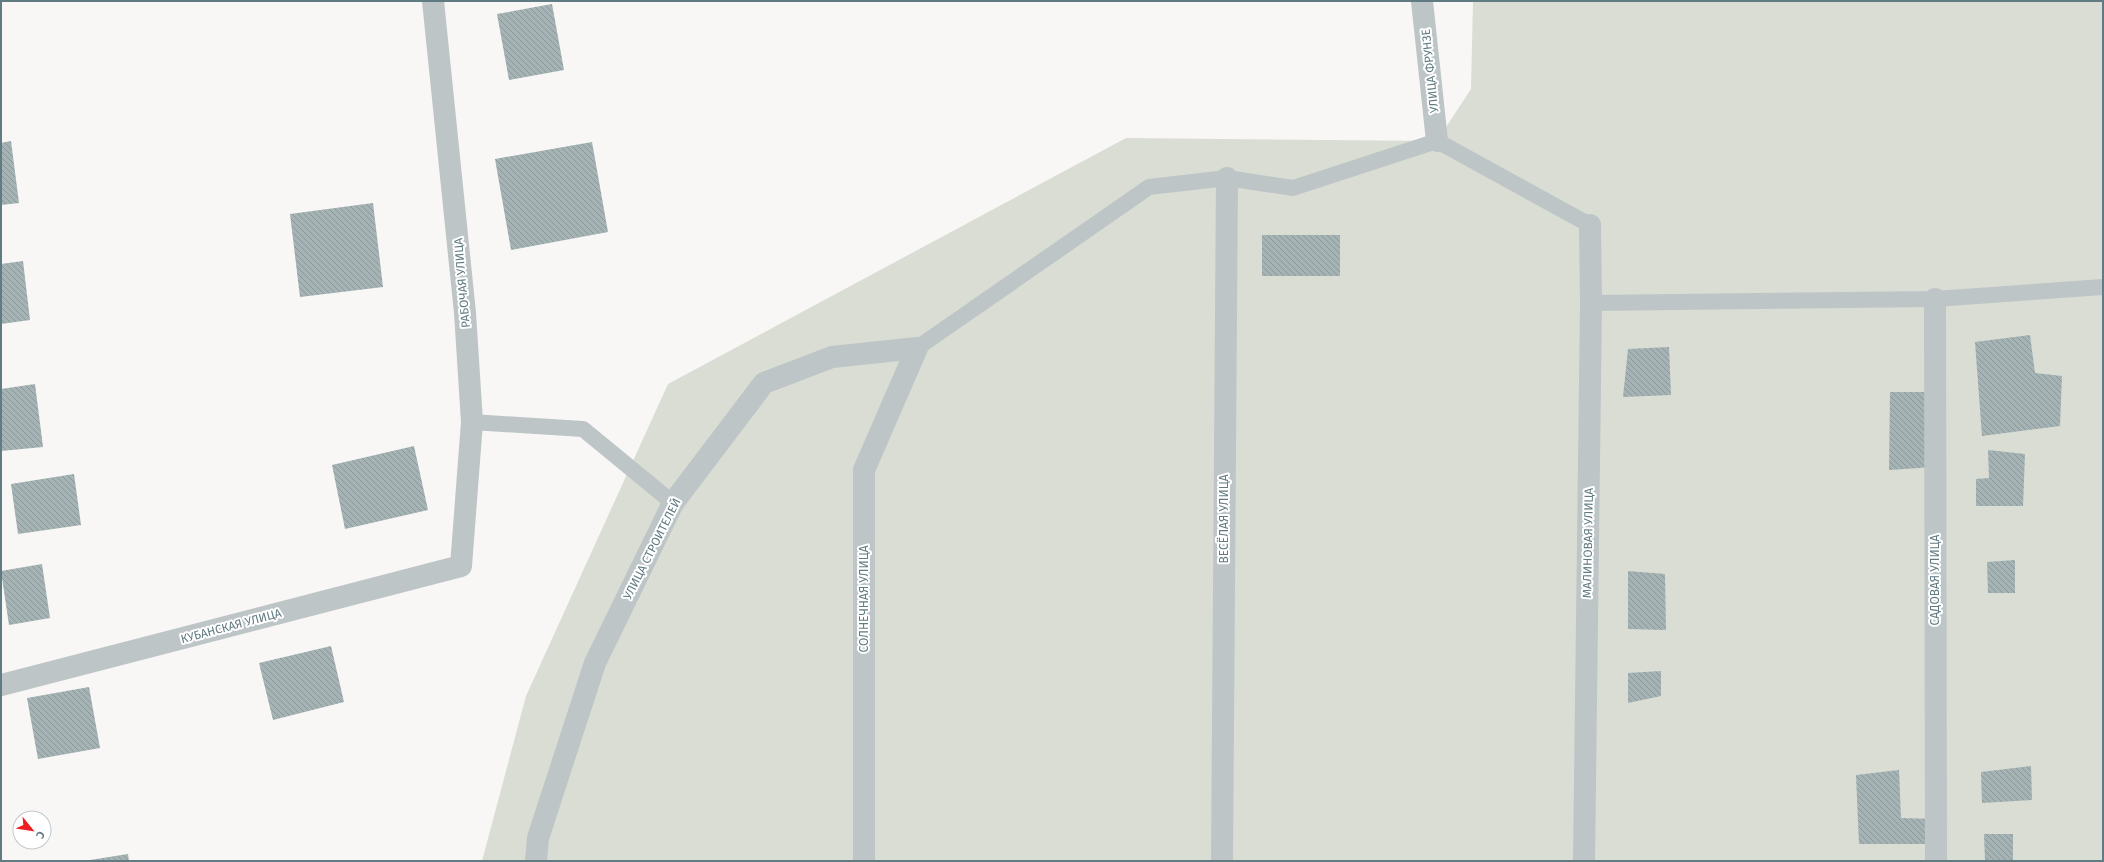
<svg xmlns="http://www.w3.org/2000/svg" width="2104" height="862" font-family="'Fira Sans',sans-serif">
	<defs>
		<pattern id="building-back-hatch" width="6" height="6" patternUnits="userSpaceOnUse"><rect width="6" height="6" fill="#a5b3b5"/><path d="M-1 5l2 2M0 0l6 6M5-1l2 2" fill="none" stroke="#8a9799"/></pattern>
	</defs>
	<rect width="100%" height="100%" fill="#f8f7f5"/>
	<path fill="#d9ddd4" d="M1473 1H2103V861H482L526 696 668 384 1126 138 1437 141 1471 89Z"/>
	<path fill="url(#building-back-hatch)" d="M552 4 564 70 509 80 497 14Z
		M11 141 19 203 1 205V143Z
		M592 142 608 232 511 250 495 159Z
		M373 203 383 287 300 297 290 214Z
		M1262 235H1340V276H1262Z
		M23 261 30 320 1 324V264Z
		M2030 335 2035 373 2062 376 2060 426 1982 436 1975 342Z
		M1669 347 1671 395 1623 397 1628 349Z
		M35 384 43 447 1 451V389Z
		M1890 392H1935V467L1889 470Z
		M414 446 428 510 345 529 332 465Z
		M1988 450 2025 454 2023 506H1976V479L1989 478Z
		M74 474 81 525 18 534 11 484Z
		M2015 560V593H1988L1987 562Z
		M42 564 50 618 9 625 1 571Z
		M1628 571 1665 574 1666 630 1628 629Z
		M331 646 344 702 273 720 259 663Z
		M1661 671V696L1628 703V673Z
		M89 687 100 748 38 759 27 698Z
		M2031 766 2032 800 1982 803 1981 772Z
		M1899 770 1901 818 1935 819 1936 844H1859L1856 775Z
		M1984 834H2013V861H1985Z
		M128 854 129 861H90V860Z"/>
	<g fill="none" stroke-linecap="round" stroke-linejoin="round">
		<path stroke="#bec5c7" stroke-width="16" d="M1591 303 1935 299 2103 287
			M917 348 1149 187 1227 178 1293 188 1437 141 1590 225
			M472 422 583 429 673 503"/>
		<path stroke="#bec5c7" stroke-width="22" d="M1422 1 1437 141
			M1935 299 1936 861
			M1 685 461 566 472 422 465 313 433 1
			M536 861 538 838 595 663 673 503 764 383 832 357 917 348 864 470V861
			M1222 861 1227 178
			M1584 861 1591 303 1590 225"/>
	</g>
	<g text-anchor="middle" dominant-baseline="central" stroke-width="4" stroke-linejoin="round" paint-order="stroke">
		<g font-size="12" fill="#617b82" stroke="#fff">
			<text transform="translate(1430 71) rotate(-96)">УЛИЦА ФРУНЗЕ</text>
			<text transform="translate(462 283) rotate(-95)">РАБОЧАЯ УЛИЦА</text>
			<text transform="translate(1224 519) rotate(-90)">ВЕСЁЛАЯ УЛИЦА</text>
			<text transform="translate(1588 543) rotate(-89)">МАЛИНОВАЯ УЛИЦА</text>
			<text transform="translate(652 549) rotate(-63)">УЛИЦА СТРОИТЕЛЕЙ</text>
			<text transform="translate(1935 580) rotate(-90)">САДОВАЯ УЛИЦА</text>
			<text transform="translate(864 599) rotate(-90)">СОЛНЕЧНАЯ УЛИЦА</text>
			<text transform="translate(231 626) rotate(-15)">КУБАНСКАЯ УЛИЦА</text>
		</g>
	</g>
	<rect width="2104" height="862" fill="none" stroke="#617b82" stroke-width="4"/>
	<g transform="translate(32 830) rotate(120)"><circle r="19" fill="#ffffff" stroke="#c0cacd"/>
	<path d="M0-3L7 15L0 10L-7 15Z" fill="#ed1f20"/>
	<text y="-6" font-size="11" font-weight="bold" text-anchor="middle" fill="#617b82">С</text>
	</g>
</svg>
